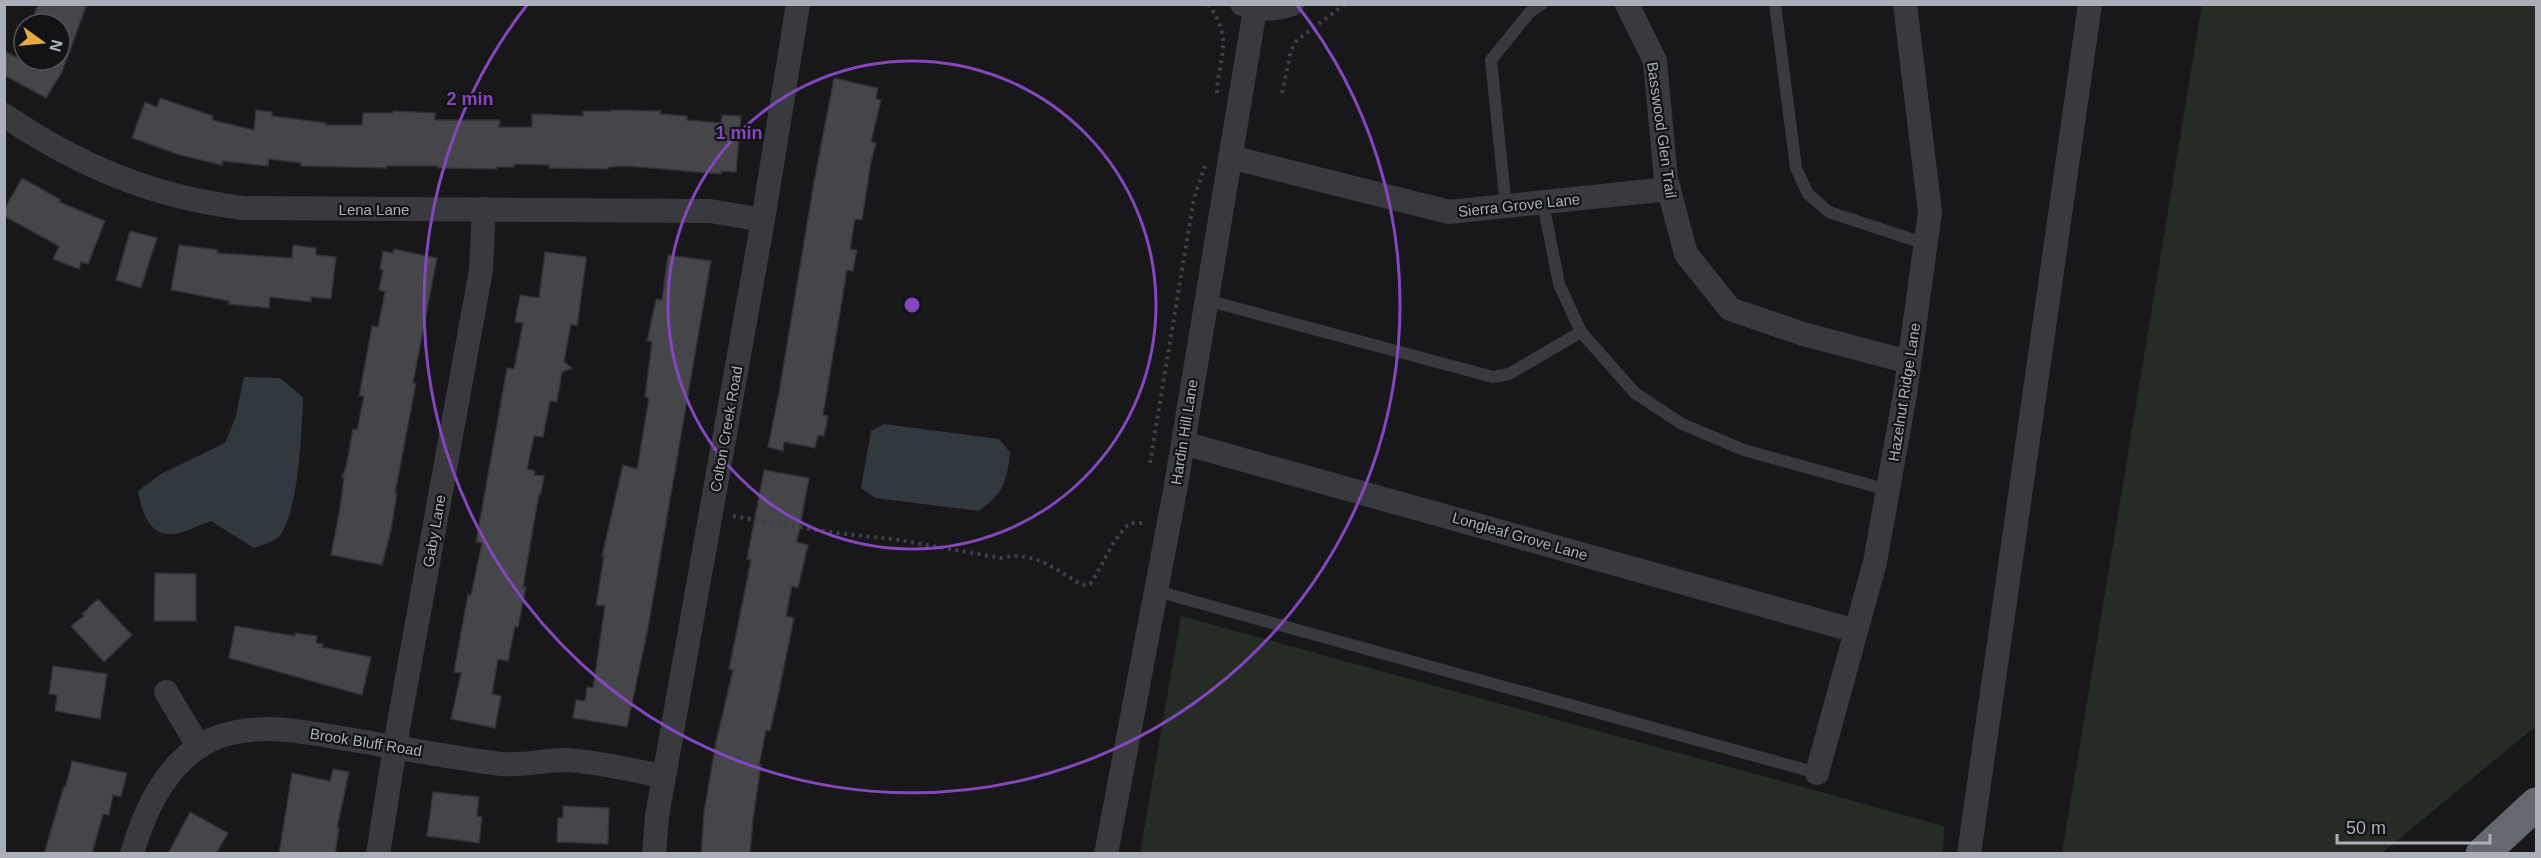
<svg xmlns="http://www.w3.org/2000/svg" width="2541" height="858" font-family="Helvetica,sans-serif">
	<rect width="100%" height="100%" fill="#18181a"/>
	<path fill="#242c25" d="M2202 5H2536V726L2382 853H2062Z
		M1181 616 1944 826 1943 853H1140Z"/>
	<path fill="#31393f" d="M244 377 280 378 303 397C302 426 299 522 276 539 270 543 261 545 254 548L211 521C201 524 184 533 174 534 148 537 142 510 138 491L161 474 225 443 235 419Z
		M884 424 999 439 1010 452C1007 482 1004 492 979 511L875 498 861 488 871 431Z"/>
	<path fill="#45464a" stroke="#323236" stroke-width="1.5" d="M38 4H87L62 72 46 98 4 75V51L22 60H60V24H31Z
		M834 78 878 88 876 99 881 100 871 142 876 143 871 162 862 220 855 219 850 249 857 250 853 271 847 270 823 415 828 416 824 436 818 435 815 448 784 442 783 451 768 447 779 393 814 182Z
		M160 98 213 116 212 120 254 130 256 110 272 112V116L326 123V125H362L363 113H392L394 111 435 113V120H500L499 127H532V114L583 116V111H611V110L661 111 660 114 687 116V120L721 123 722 115 741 116 736 172 721 171V174L627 166 608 167V169L549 168V165L514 164V167H497L496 169 438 168V166H387V168L301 166V163L269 159 268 166 223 161 222 165 180 155 132 138 145 102 157 107Z
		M22 178 61 200 59 202 105 221 88 264 81 262 79 269 53 259 59 246 4 216V210Z
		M130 231 157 238 141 288 116 280Z
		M179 245 218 250 217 253 292 258 293 245 316 248V255L336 257 331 299 311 297V302L270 297 269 308 228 304 229 301 171 290Z
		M394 249 437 258 413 383H416L395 493H397L391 530 382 565 331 555 340 508 344 478 342 477 346 467 353 429 357 430 364 396H359L372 326 378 327 385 292 379 290 383 270 380 269 383 251 393 253Z
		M545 252 586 257V262L577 326 571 324 564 362 572 368 562 372 557 402 550 401 543 437 534 436 527 469 535 471 534 475 544 476 541 494H539L523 587H526L518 627 515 626 508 661 498 659 492 694 501 696 495 728 451 719 461 673 454 672 468 594 471 595 482 543 476 542 507 368 514 369 523 323 515 322 520 295 539 298Z
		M668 255 711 261 648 628 627 727 573 718 576 700 585 701 587 687 593 688 605 606 596 605 604 556H602L623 465 637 469 649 398 645 397 652 342 647 341 656 299 662 300Z
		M764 470 809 478 797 542 808 545 798 588 792 586 786 616 794 618 778 696 770 731 766 730 759 765H761L753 819 750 854H701L704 812 716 742 733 670 729 669 751 560 747 559Z
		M155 573 196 574V621H154Z
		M98 599 132 635 104 662 71 626 84 616 82 614Z
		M235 626 295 636V633L317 636 316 643 323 644 322 647 371 657 362 695 229 658Z
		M53 666 107 674 100 719 55 711 57 695 49 694Z
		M72 761 127 773 121 797 113 795 109 815 103 814 92 854H44L64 786H66Z
		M333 769 349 772 337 828H339L335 854H279L292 773 330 781Z
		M433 792 479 797 477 816 482 817 479 843 427 836Z
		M563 806 609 808 608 844 557 842 558 818H563Z
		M190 812 228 833 216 854H168Z"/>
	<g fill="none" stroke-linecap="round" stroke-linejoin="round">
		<path stroke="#3f4145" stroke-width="4" stroke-dasharray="3 4.5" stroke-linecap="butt" d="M1208 4C1235 41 1218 56 1217 94
			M1282 93 1291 51 1297 40 1345 4
			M1150 463 1194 198 1205 166
			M733 516 836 533 893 539 1001 558C1033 550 1055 569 1082 585L1090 584C1104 564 1112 539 1130 523H1142"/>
		<path stroke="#393a3e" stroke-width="12" d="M1775 4 1796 168 1808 194 1829 212 1926 244
			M1543 203 1559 284 1581 332 1635 393 1682 424 1744 450 1888 490
			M1506 207 1491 60 1529 13 1542 4
			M1206 300 1493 377 1509 374 1581 332
			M1156 591 1817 773"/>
		<path stroke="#393a3e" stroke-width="24" d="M1242 4C1260 10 1274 10 1292 4
			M1627 4 1655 61 1666 179 1686 254 1730 309 1803 334 1909 362
			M4 115C78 166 154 197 243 208L710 211 763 220
			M1230 157 1449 212 1669 189
			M1183 443 1856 631
			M166 692 199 747
			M1817 773 1875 562 1905 394 1930 212 1905 4
			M132 854C145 808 170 755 218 737 262 721 309 733 353 740 402 748 452 758 501 764 522 766 544 760 565 760 596 761 633 771 664 776
			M378 854 398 728 481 270 484 209
			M654 854 657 816 763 220 798 4
			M1106 854 1175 491 1255 9
			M1969 854 2090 4"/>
		<path stroke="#66686f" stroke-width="33" d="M2482 854 2536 804"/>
	</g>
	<g fill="none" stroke="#8546be" stroke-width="3">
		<circle cx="912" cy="305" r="244"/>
		<path d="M1297 5A488 488 0 1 1 527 5"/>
	</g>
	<g text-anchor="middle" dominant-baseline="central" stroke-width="4.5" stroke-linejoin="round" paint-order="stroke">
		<g font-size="15" fill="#abb0b8" stroke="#131315">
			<text transform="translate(1662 130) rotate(82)">Basswood Glen Trail</text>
			<text transform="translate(1519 205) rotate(-6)">Sierra Grove Lane</text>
			<text x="374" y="209">Lena Lane</text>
			<text transform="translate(1904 392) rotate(-81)">Hazelnut Ridge Lane</text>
			<text transform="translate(726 429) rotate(-80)">Colton Creek Road</text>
			<text transform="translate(1184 432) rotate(-81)">Hardin Hill Lane</text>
			<text transform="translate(434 531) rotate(-80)">Gaby Lane</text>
			<text transform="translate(1520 536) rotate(16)">Longleaf Grove Lane</text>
			<text transform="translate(366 742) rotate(9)">Brook Bluff Road</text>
		</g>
	</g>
	<circle cx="912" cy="305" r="9" fill="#8546be" stroke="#131315" stroke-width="3"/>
	<g font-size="18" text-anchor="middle" font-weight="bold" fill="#8546be" stroke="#131315" stroke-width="4.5" stroke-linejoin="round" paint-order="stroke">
		<text x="470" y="105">2 min</text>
		<text x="739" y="139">1 min</text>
	</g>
	<rect width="2541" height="858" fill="none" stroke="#abb0b8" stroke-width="12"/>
	<g transform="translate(42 42) rotate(105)"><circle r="28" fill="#131315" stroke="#505256" stroke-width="1.5"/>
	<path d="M0-4.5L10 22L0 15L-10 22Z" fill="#e4aa46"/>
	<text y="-9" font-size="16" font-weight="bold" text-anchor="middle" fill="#abb0b8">N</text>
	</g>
	<path d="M2337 834v9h153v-9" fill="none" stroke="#abb0b8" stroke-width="3"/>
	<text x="2346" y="834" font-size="18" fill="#abb0b8" stroke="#131315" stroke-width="4.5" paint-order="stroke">50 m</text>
</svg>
